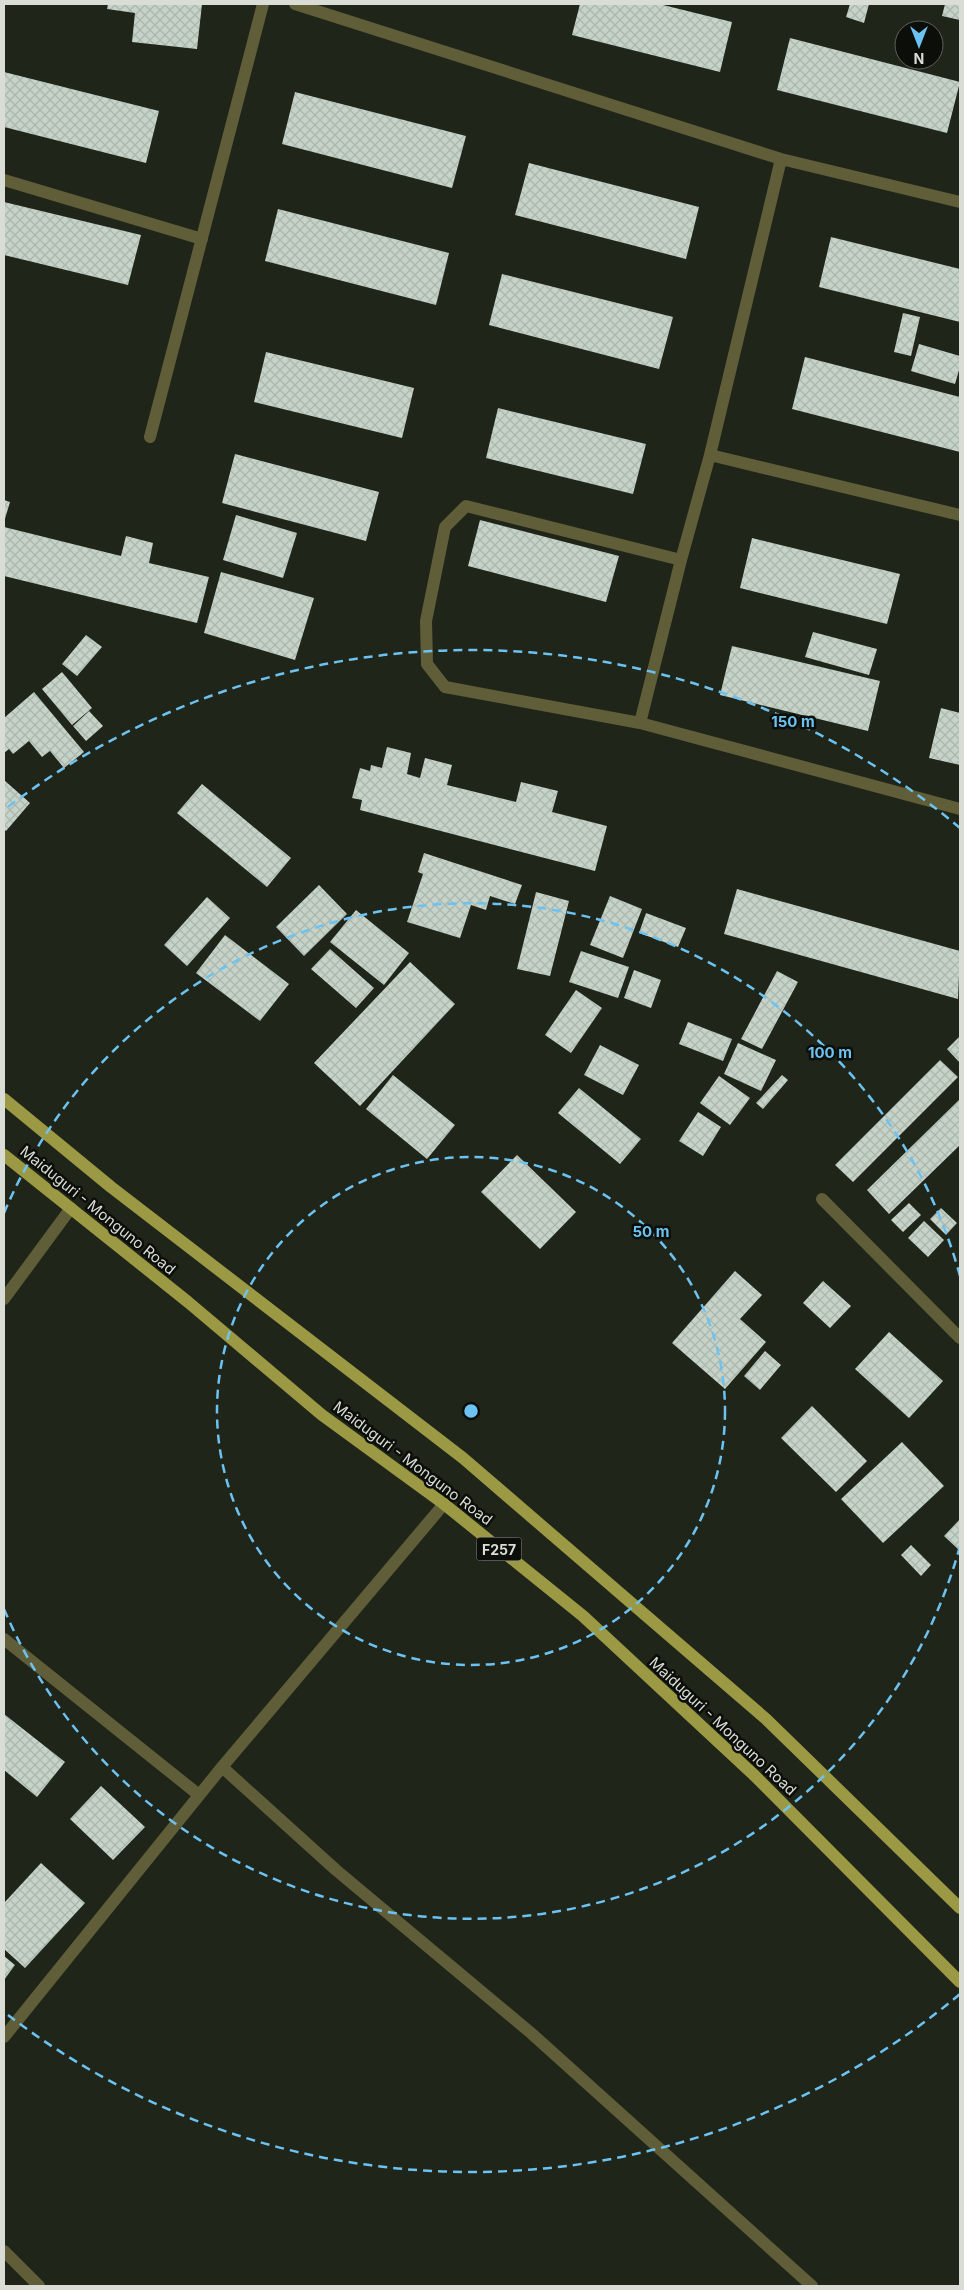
<svg xmlns="http://www.w3.org/2000/svg" width="964" height="2290" font-family="Inter,sans-serif">
	<defs>
		<pattern id="building-cross-hatch" width="8" height="8" patternUnits="userSpaceOnUse" patternTransform="scale(1.25)"><rect width="8" height="8" fill="#c6d3c8"/><path d="M0 0l8 8M0 8l8-8" fill="none" stroke="#abb6ad"/></pattern>
	</defs>
	<rect width="100%" height="100%" fill="#20251a"/>
	<path fill="url(#building-cross-hatch)" d="M108 4H202L197 49 132 42 135 13 107 9Z
		M580 4H659L732 22 720 72 572 35Z
		M850 4H869L864 23 846 17Z
		M945 4H960V20L942 16Z
		M790 38 960 82 947 133 777 90Z
		M4 72 159 111 146 163 4 127Z
		M295 92 466 136 452 188 282 144Z
		M529 163 699 207 686 259 515 215Z
		M4 202 141 235 128 285 4 255Z
		M278 209 449 253 436 305 265 261Z
		M831 237 960 269V322L819 287Z
		M502 274 673 317 659 369 489 325Z
		M903 313 920 317 911 356 894 352Z
		M919 344 960 356V367L955 384 911 371Z
		M266 352 414 388 402 438 254 402Z
		M805 357 960 397V452L792 409Z
		M498 408 646 444 633 494 486 458Z
		M235 454 379 492 366 541 222 503Z
		M4 500 10 502 4 522Z
		M236 515 297 533 283 578 223 560Z
		M480 520 619 556 606 602 468 566Z
		M4 527 121 556 126 536 153 543 149 563 209 577 197 623 4 576Z
		M752 538 900 574 887 624 740 588Z
		M221 572 314 598 295 660 204 633Z
		M813 632 877 649 869 675 805 657Z
		M86 635 102 647 77 676 62 664Z
		M732 646 880 681 868 731 720 695Z
		M62 672 92 708 72 725 42 689Z
		M34 692 84 752 64 768 50 751 42 757 29 741 13 754 9 749 4 753V718Z
		M941 708 960 713V765L929 758Z
		M89 711 103 726 86 741 73 726Z
		M387 747 411 753 407 774 420 778 425 758 452 765 447 785 516 802 521 782 558 791 552 812 607 826 595 871 360 810 362 800 352 798 360 768 370 771 371 765 382 768Z
		M4 780 30 803 6 831 4 829Z
		M202 784 291 858 267 887 177 813Z
		M424 853 522 885 515 904 490 896 486 910 471 905 460 938 407 922 423 874 418 872Z
		M319 885 347 914 304 956 276 927Z
		M737 889 960 951 958 999 724 934Z
		M536 892 569 901 550 976 517 969Z
		M610 896 642 909 623 958 590 945Z
		M207 897 230 918 187 966 164 945Z
		M356 910 409 953 384 985 330 942Z
		M646 913 686 928 678 947 639 933Z
		M225 935 289 984 260 1021 196 973Z
		M330 949 374 988 356 1008 311 969Z
		M581 951 629 967 618 998 569 982Z
		M410 962 455 1004 360 1106 314 1063Z
		M634 970 661 980 651 1008 624 998Z
		M777 971 798 982 762 1049 741 1039Z
		M576 990 602 1008 571 1053 545 1035Z
		M688 1022 732 1039 723 1061 679 1044Z
		M960 1036V1063L947 1049Z
		M738 1043 776 1060 761 1091 724 1074Z
		M600 1045 639 1065 623 1095 584 1075Z
		M940 1060 958 1077 853 1182 835 1165Z
		M393 1075 455 1125 427 1159 366 1109Z
		M782 1075 788 1080 763 1109 756 1103Z
		M719 1076 750 1098 730 1125 700 1103Z
		M579 1088 641 1139 620 1164 558 1113Z
		M960 1099V1145L889 1214 867 1190Z
		M698 1112 721 1127 703 1156 679 1141Z
		M517 1155 576 1212 540 1249 481 1192Z
		M909 1203 921 1215 903 1232 891 1220Z
		M941 1208 957 1223 946 1235 930 1219Z
		M924 1221 944 1240 928 1257 908 1238Z
		M735 1271 762 1295 740 1319 766 1342 725 1389 672 1343Z
		M823 1281 851 1306 830 1328 803 1303Z
		M889 1332 943 1381 909 1418 855 1369Z
		M765 1351 781 1365 760 1390 744 1376Z
		M812 1406 867 1461 836 1492 781 1438Z
		M902 1442 944 1486 883 1543 841 1499Z
		M960 1519V1551L944 1536Z
		M911 1545 931 1565 921 1576 901 1555Z
		M4 1714 65 1762 37 1797 4 1770Z
		M101 1786 145 1827 113 1860 70 1819Z
		M41 1863 85 1903 25 1968 4 1949V1903Z
		M4 1956 15 1965 4 1980Z"/>
	<g fill="none" stroke-linecap="round" stroke-linejoin="round">
		<path stroke="#605e38" stroke-width="12" d="M295 4 781 159 960 202
			M4 180 202 239
			M150 437 263 4
			M710 455 960 515
			M681 560 466 506 445 527 426 621 427 664 445 687 640 723 960 809
			M640 723 681 560 710 455 781 159
			M822 1199 960 1338
			M4 1299 71 1208
			M4 1639 199 1795
			M222 1767 336 1870 531 2033 812 2286
			M4 2037 222 1767 444 1504
			M4 2251 39 2286"/>
		<path stroke="#9c9944" stroke-width="12" d="M4 1099 111 1187 463 1458 766 1719 960 1908
			M4 1155 188 1302 322 1415 444 1504 583 1616 755 1776 960 1982"/>
	</g>
	<g fill="none" stroke="#6cc3f2" stroke-width="2.5" stroke-dasharray="9 6">
		<circle cx="471" cy="1411" r="254"/>
		<path d="M960 1546A507 507 0 0 1 4 1609M4 1213A507 507 0 0 1 960 1276"/>
		<path d="M960 1994A761 761 0 0 1 8 2015M8 807A761 761 0 0 1 960 828"/>
	</g>
	<g text-anchor="middle" dominant-baseline="central" stroke-width="5" stroke-linejoin="round" paint-order="stroke">
		<rect fill="#0b0e09" stroke="#9c9f98" stroke-width="1" x="476.5" y="1537.5" width="45" height="23" rx="4"/>
		<g font-size="14" font-weight="bold" fill="#daddd6">
			<text x="499" y="1549">F257</text>
		</g>
		<g font-size="15" fill="#daddd6" stroke="#0b0e09">
			<text transform="translate(98 1210) rotate(39)">Maiduguri - Monguno Road</text>
			<text transform="translate(413 1463) rotate(37)">Maiduguri - Monguno Road</text>
			<text transform="translate(723 1726) rotate(43)">Maiduguri - Monguno Road</text>
		</g>
	</g>
	<circle cx="471" cy="1411" r="8" fill="#6cc3f2" stroke="#0b0e09" stroke-width="2.5"/>
	<g font-size="15" text-anchor="middle" font-weight="bold" fill="#6cc3f2" stroke="#0b0e09" stroke-width="5" stroke-linejoin="round" paint-order="stroke">
		<text x="793" y="727">150 m</text>
		<text x="830" y="1058">100 m</text>
		<text x="651" y="1237">50 m</text>
	</g>
	<rect width="964" height="2290" fill="none" stroke="#daddd6" stroke-width="10"/>
	<g transform="translate(919 45) rotate(180)"><circle r="24" fill="#0b0e09" stroke="#5e615b"/>
	<path d="M0-4L9 19L0 12L-9 19Z" fill="#6cc3f2"/>
	<text y="-8" font-size="14" font-weight="bold" text-anchor="middle" fill="#daddd6">N</text>
	</g>
</svg>
